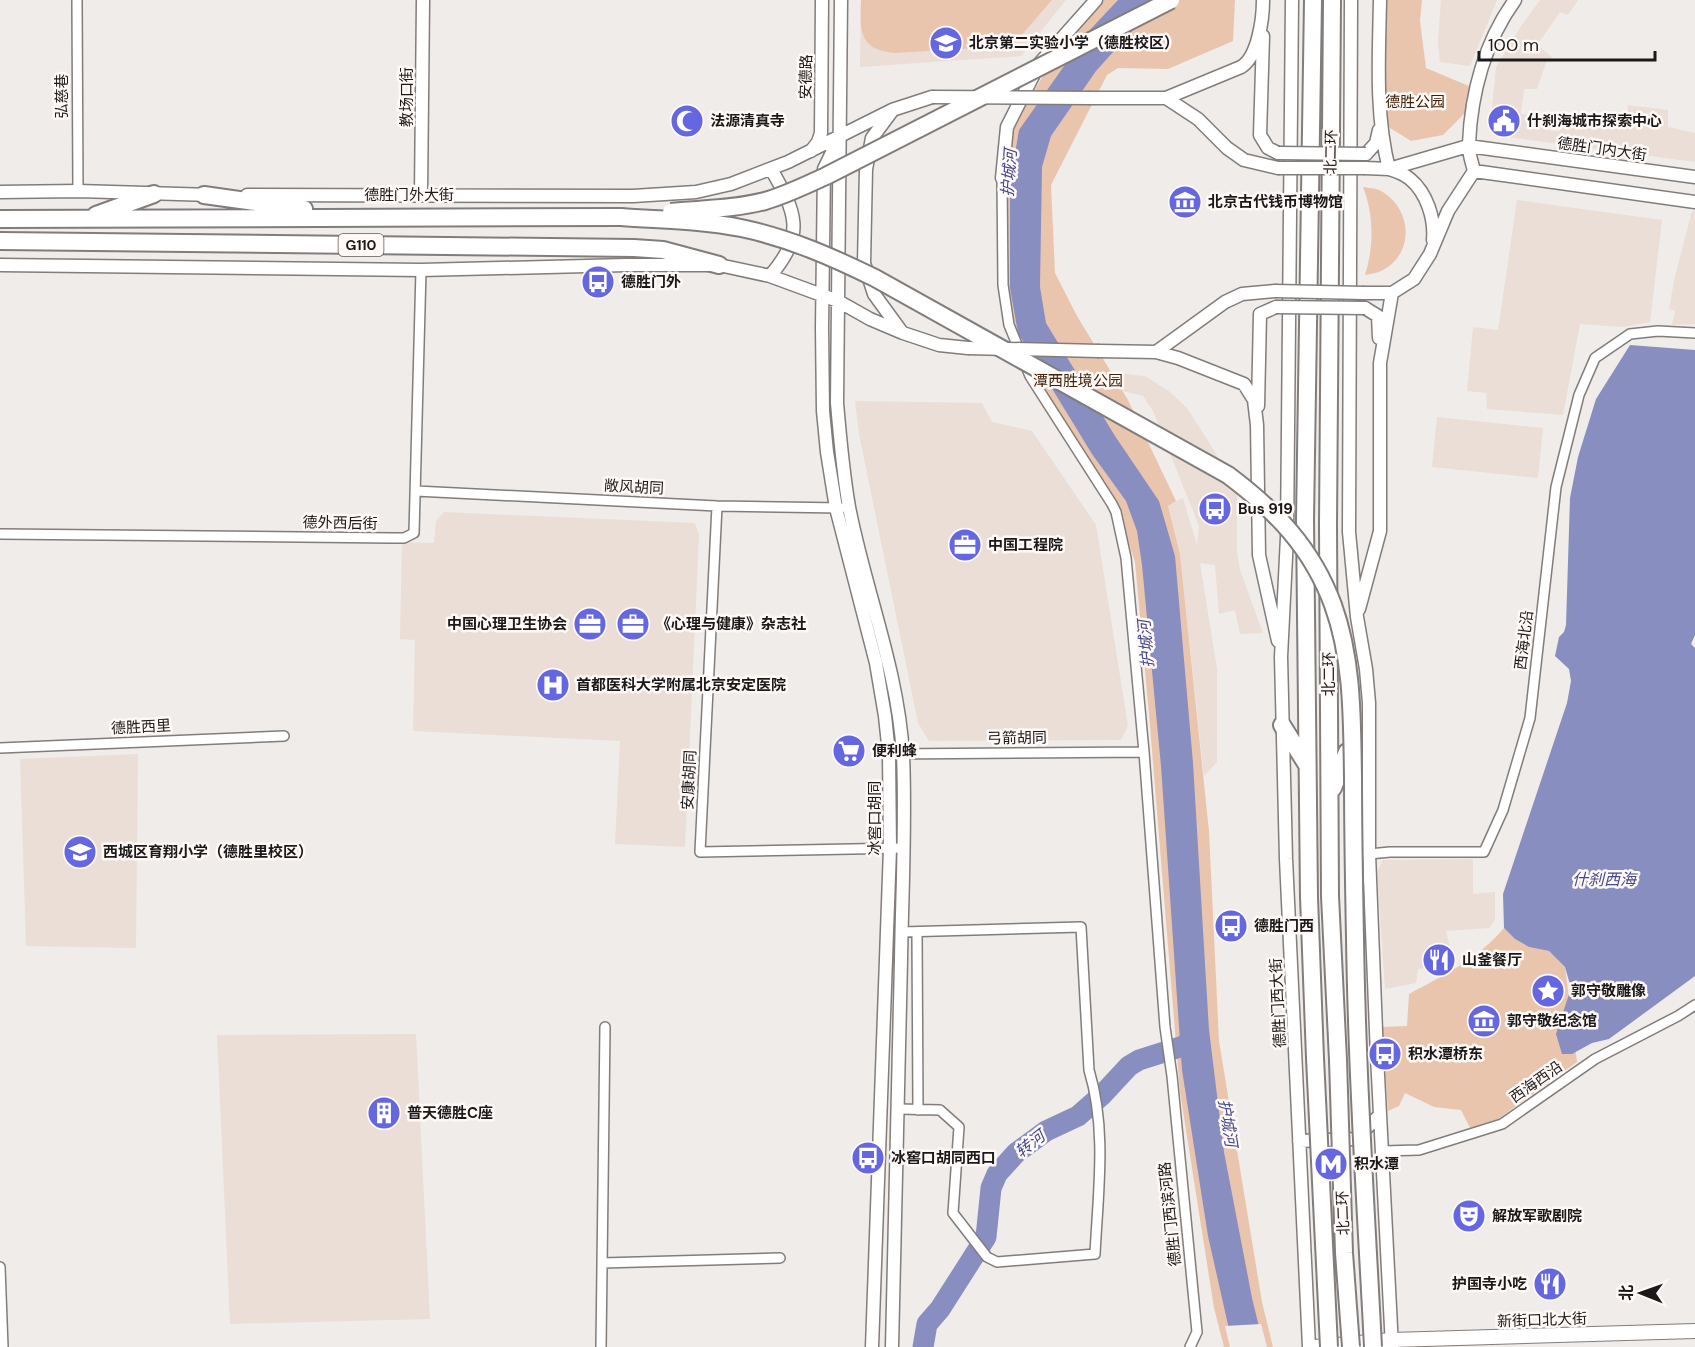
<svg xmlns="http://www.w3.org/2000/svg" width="1695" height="1347" font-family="'DM Sans','Noto Sans SC',sans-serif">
	<rect width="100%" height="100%" fill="#f0ece9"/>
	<path fill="#eaded7" d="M861 0H1066L1021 56 860 67Z
		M1441 0H1497L1470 66 1440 62 1438 42Z
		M1540 0H1578L1568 15 1560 12 1537 45 1552 57 1546 63 1537 89H1524L1521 114 1547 116 1546 130 1560 131 1561 116 1626 125 1628 105 1668 110V127L1695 133V162L1500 136 1491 118 1496 67 1521 26Z
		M1517 200 1662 220 1650 322 1623 327 1580 324 1563 415 1487 409 1486 393 1467 391 1473 327 1498 330Z
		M1692 211 1695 212V324L1672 325 1675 311 1669 309 1675 276Z
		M1114 373 1145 376 1170 392 1187 408 1215 452 1237 494V552L1240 570 1263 633 1240 634 1235 610 1219 614 1215 565 1200 563 1217 669V762L1204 776 1180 554 1168 505 1183 498 1197 545 1199 526 1153 411 1143 396 1123 391Z
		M855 401 982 403 992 422 1032 431 1096 525 1128 726 1121 740 929 741 918 723 859 434Z
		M1437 417 1543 428 1538 478 1432 467Z
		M444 512 695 523 699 535 685 847 615 844 620 741 413 731 415 640 400 639 402 542 434 543 436 521Z
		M138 754 136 948 26 946 20 759Z
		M1473 859V894L1495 892V920L1489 928 1446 931 1450 948V966L1418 969 1416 983 1385 989 1377 872 1383 860Z
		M416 1034 430 1319 230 1324 217 1035Z"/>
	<path fill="#eac5ae" d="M861 0H1052L1012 46 894 53C858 49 860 30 861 0Z
		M1103 0H1235L1233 41 1168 69 1118 68 1107 75 1051 185 1055 273 1077 316 1128 400 1176 501 1168 506 1180 554 1209 831 1219 1041 1262 1302 1273 1347H1224L1214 1308 1180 1092 1149 714 1135 562 1112 495 1047 393 1018 338 1006 287 1008 175 1013 128 1060 46Z
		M1380 0H1422L1420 21 1426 68 1476 89 1474 107 1464 114 1443 135 1411 141 1390 128 1380 116Z
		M1363 187C1369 188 1376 188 1381 191 1412 208 1415 253 1383 270 1378 273 1371 274 1365 275 1374 246 1374 215 1363 187Z
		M1504 928 1515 939 1529 947 1549 951 1565 967 1577 1062 1498 1119 1470 1128 1461 1110 1434 1107 1405 1093 1399 1106 1388 1111 1382 1027 1407 1026 1409 994C1443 976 1479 958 1504 928Z"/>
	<path fill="#888ec0" d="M1118 0H1160L1096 71 1051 136 1042 167 1040 287 1046 323 1115 436 1159 501 1175 556 1193 763 1209 1030 1224 1152 1252 1298 1264 1347H1233L1208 1236 1182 1070 1161 766 1142 565 1137 531 1126 501 1092 454 1018 333 1010 288V183L1019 130 1088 32Z
		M1630 345 1695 350V635L1691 644 1695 648V976L1609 1039 1592 1043 1572 1054H1562L1556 1034 1571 988 1565 967 1549 951 1529 947 1515 939 1504 928 1503 894 1567 703 1571 681 1569 669 1555 656 1559 637 1564 632 1566 625 1570 498 1578 457 1596 399Z"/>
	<path fill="#f0ece9" d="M1261 1324 1267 1347H1230L1225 1326Z"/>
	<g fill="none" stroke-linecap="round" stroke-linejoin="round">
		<path stroke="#888ec0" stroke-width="21" d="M923 1347 927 1324 940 1309 986 1237 991 1188 997 1174 1016 1153 1046 1131 1078 1116 1102 1095 1129 1066 1139 1060 1199 1041"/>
		<g stroke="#817d7b" stroke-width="12">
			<path id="street" d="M77 0 78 191
				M1002 178 1003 285 1009 325 1030 376 1112 504 1116 512 1126 558 1144 752 1165 1027 1172 1076 1197 1332 1190 1347
				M416 491 717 506 841 508
				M717 506 700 852 903 848
				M0 534 393 538H404L414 533 421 270
				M0 748 284 736
				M889 754 1144 752
				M1369 854 1390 852H1484L1503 810 1530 718 1556 487 1579 395 1595 358 1630 334 1658 331 1695 333
				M917 933 918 1110
				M899 1109 940 1110 959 1127 953 1213 987 1257 997 1262 1095 1254C1098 1193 1107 1129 1089 1070L1081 927 902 932
				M1383 1151 1419 1150 1502 1124 1595 1059 1678 1016 1695 1005
				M602 1263 780 1258
				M0 1267 3 1347
				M601 1347 605 1027"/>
		</g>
		<g stroke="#817d7b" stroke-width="15">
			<path id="secondary" d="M841 0 837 403C840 438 843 473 849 507 865 590 898 669 903 755 906 823 902 892 901 960 899 1089 896 1218 892 1347
				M1292 0 1287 537 1281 657 1286 859 1309 1347
				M1351 0 1349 532 1357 617 1366 669 1369 703V854L1377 1056 1392 1347
				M1380 0C1379 56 1375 114 1389 169
				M1263 36 1260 135 1268 148 1278 153
				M1090 98H1166L1241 67C1258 57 1263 19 1263 0
				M1166 98 1198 119 1227 148 1244 160 1278 168
				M892 111 872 138 866 169 864 263 874 294 901 331
				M838 140 824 169 822 328 823 411 827 452 836 508 876 663 885 716 889 754 890 848 872 1347
				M811 151 818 142 821 133 822 0
				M1366 154 1376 143 1379 130
				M1365 168 1389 169 1468 146 1695 177
				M1389 169C1396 171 1404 174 1410 179 1427 193 1435 219 1433 240
				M1474 171 1695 202
				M1002 178 1007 127 1039 64 1096 0
				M0 192 78 191 212 195
				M421 194 423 0
				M247 195 633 196 696 192 731 184 788 162 892 110 932 97
				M0 265 421 270 626 265H719L770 276 838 301 870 319 903 333 939 345 968 348
				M770 276C806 234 796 212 771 169
				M1364 293H1392L1414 279 1430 254 1448 211 1474 171C1472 162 1468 152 1469 144 1471 93 1485 41 1515 0
				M1365 308 1378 316 1379 338
				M1099 351 1156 352 1178 358 1244 384 1254 400 1257 425 1259 555 1278 641
				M1156 352 1225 302 1242 294 1275 291
				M1258 406 1260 314 1276 307
				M1359 609 1380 531V363L1392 293
				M1299 1141 1355 1139 1380 1115"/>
		</g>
		<g stroke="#817d7b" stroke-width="16">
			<path id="primary" d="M1315 1347 1391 1340 1695 1331"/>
		</g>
		<g stroke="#817d7b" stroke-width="20">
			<path id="highway" d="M1313 0 1305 520 1309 897 1315 1058
				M1332 0 1328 525 1330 896 1338 1060
				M204 195 304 209
				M96 215 154 194
				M0 219 621 217
				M0 241 634 248 663 250 719 265
				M1282 725 1307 765
				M1333 788 1347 752"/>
		</g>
		<use href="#street" stroke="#fff" stroke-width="9"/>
		<use href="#secondary" stroke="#fff" stroke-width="12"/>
		<use href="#primary" stroke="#fff" stroke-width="14"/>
		<use href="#highway" stroke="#fff" stroke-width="16"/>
		<g stroke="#817d7b" stroke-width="15" stroke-linecap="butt">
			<path id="secondary-bridge" d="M932 97 1090 98
				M1278 153 1366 154
				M1278 168H1365
				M1275 291 1364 293
				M1276 307 1365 308
				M968 348 1099 351"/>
		</g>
		<g stroke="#817d7b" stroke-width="20" stroke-linecap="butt">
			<path id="highway-bridge" d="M671 212C702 209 735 209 765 201 786 195 806 185 826 176L1171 0
				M621 217C661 220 702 220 741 228 789 238 832 257 875 278L1228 475C1276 511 1312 548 1333 605 1353 660 1352 720 1353 777 1353 831 1354 885 1355 938 1357 1075 1366 1211 1373 1347
				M1315 1058 1329 1347
				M1338 1060 1344 1253 1351 1347"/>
		</g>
		<use href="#secondary-bridge" stroke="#fff" stroke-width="12"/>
		<use href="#highway-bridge" stroke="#fff" stroke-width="16"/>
	</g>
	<defs>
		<g id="school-disc" transform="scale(1.725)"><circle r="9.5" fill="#6467df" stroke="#fef9f7"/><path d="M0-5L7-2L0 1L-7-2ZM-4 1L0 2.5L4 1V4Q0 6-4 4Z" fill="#fff"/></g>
		<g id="mosque-disc" transform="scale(1.725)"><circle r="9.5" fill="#6467df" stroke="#fef9f7"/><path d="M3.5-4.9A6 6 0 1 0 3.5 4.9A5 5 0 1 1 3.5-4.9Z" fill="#fff"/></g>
		<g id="civic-disc" transform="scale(1.725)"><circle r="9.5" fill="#6467df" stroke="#fef9f7"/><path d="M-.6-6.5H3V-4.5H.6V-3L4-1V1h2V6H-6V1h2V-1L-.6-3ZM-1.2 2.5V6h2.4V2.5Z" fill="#fff"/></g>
		<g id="museum-disc" transform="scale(1.725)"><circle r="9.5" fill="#6467df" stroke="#fef9f7"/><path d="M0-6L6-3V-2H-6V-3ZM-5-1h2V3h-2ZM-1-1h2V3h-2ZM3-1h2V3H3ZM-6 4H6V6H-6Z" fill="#fff"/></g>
		<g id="bus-disc" transform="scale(1.725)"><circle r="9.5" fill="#6467df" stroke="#fef9f7"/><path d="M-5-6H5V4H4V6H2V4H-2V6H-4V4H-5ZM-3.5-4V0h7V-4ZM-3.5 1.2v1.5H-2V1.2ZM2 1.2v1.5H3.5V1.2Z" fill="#fff"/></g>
		<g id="office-disc" transform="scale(1.725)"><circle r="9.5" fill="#6467df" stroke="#fef9f7"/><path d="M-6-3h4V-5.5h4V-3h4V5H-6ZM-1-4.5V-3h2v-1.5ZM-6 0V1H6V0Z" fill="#fff"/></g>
		<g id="hospital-disc" transform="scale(1.725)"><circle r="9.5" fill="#6467df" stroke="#fef9f7"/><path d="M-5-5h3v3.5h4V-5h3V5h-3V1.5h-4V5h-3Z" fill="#fff"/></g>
		<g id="supermarket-disc" transform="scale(1.725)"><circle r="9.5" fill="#6467df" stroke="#fef9f7"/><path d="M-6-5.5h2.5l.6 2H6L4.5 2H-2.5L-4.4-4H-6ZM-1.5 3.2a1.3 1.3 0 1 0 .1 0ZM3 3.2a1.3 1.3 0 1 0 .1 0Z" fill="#fff"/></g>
		<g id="restaurant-disc" transform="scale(1.725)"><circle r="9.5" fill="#6467df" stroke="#fef9f7"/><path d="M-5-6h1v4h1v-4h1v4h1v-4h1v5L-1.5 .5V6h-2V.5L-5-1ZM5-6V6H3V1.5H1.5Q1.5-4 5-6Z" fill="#fff"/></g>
		<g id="sight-disc" transform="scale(1.725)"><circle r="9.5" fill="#6467df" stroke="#fef9f7"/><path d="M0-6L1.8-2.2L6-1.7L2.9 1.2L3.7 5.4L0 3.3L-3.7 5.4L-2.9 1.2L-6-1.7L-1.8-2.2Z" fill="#fff"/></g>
		<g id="building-disc" transform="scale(1.725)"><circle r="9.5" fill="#6467df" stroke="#fef9f7"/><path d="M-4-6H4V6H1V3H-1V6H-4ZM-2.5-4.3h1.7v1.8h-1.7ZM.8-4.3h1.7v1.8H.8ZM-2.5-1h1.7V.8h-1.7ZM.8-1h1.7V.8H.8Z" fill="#fff"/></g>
		<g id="metro-disc" transform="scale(1.725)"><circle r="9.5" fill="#6467df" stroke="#fef9f7"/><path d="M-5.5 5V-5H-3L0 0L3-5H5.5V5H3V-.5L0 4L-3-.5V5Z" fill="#fff"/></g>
		<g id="theatre-disc" transform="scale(1.725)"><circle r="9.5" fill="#6467df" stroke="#fef9f7"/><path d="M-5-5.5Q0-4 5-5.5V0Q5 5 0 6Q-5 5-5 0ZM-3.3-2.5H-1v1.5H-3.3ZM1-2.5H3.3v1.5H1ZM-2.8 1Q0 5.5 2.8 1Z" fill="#fff"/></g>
	</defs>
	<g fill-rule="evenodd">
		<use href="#school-disc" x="946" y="43"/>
		<use href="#mosque-disc" x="687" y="121"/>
		<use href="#civic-disc" x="1504" y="121"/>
		<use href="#museum-disc" x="1185" y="202"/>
		<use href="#bus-disc" x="598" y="282"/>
		<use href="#bus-disc" x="1215" y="509"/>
		<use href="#office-disc" x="965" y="545"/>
		<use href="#office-disc" x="590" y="624"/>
		<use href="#office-disc" x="633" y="624"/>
		<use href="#hospital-disc" x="553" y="685"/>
		<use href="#supermarket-disc" x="849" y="751"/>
		<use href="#school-disc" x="80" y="852"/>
		<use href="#bus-disc" x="1231" y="926"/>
		<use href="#restaurant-disc" x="1439" y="960"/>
		<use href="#sight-disc" x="1548" y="991"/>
		<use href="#museum-disc" x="1484" y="1021"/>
		<use href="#bus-disc" x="1385" y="1054"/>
		<use href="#building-disc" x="384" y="1113"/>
		<use href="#bus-disc" x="868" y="1158"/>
		<use href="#metro-disc" x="1331" y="1164"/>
		<use href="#theatre-disc" x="1469" y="1216"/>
		<use href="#restaurant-disc" x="1550" y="1284"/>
	</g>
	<g text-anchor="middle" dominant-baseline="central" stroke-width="5" stroke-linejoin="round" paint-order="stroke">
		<rect fill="#fef9f7" stroke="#5e5c5b" stroke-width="1.5" x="338.5" y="234" width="45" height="22" rx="4.5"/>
		<g font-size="14" font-weight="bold" fill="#1a1818">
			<text x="361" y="245">G110</text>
		</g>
		<g font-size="15" font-weight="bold" fill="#1a1818" stroke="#fef9f7" text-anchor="start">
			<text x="969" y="43">北京第二实验小学（德胜校区）</text>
			<text x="710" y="121">法源清真寺</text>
			<text x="1527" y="121">什刹海城市探索中心</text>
			<text x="1208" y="202">北京古代钱币博物馆</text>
			<text x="621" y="282">德胜门外</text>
			<text x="1238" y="509">Bus 919</text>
			<text x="988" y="545">中国工程院</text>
			<text x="567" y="624" text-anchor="end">中国心理卫生协会</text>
			<text x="656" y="624">《心理与健康》杂志社</text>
			<text x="576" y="685">首都医科大学附属北京安定医院</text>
			<text x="872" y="751">便利蜂</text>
			<text x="103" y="852">西城区育翔小学（德胜里校区）</text>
			<text x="1254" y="926">德胜门西</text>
			<text x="1462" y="960">山釜餐厅</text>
			<text x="1571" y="991">郭守敬雕像</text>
			<text x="1507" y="1021">郭守敬纪念馆</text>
			<text x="1408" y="1054">积水潭桥东</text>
			<text x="407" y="1113">普天德胜C座</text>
			<text x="891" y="1158">冰窖口胡同西口</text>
			<text x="1354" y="1164">积水潭</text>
			<text x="1492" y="1216">解放军歌剧院</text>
			<text x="1527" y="1284" text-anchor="end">护国寺小吃</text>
		</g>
		<g font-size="15" fill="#1a1818" stroke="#fef9f7">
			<text transform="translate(806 77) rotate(-89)">安德路</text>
			<text transform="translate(62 96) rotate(-90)">弘慈巷</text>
			<text transform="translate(407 97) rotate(-90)">教场口街</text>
			<text transform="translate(1602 149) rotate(8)">德胜门内大街</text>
			<text transform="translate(1331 152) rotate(-89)">北二环</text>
			<text x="409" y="195">德胜门外大街</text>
			<text transform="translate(634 487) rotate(3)">敞风胡同</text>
			<text transform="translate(340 523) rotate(1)">德外西后街</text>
			<text transform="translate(1524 640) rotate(-83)">西海北沿</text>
			<text transform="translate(1329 674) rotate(-90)">北二环</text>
			<text transform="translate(141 727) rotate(-3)">德胜西里</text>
			<text transform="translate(1017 738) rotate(-1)">弓箭胡同</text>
			<text transform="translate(689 780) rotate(-87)">安康胡同</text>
			<text transform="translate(875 818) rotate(-90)">冰窖口胡同</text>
			<text transform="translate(1278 1003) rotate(-93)">德胜门西大街</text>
			<text transform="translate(1536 1082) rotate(-35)">西海西沿</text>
			<text transform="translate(1343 1213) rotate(-92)">北二环</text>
			<text transform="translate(1170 1214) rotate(-96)">德胜门西滨河路</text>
			<text transform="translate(1542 1320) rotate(-2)">新街口北大街</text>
		</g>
		<g font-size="15" fill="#412007" stroke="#fef9f7">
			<text x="1415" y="102">德胜公园</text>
			<text x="1078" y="381">潭西胜境公园</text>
		</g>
		<g font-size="16" font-style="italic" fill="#454989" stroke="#fef9f7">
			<text transform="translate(1009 173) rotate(-86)">护城河</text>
			<text transform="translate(1146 644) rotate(-95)">护城河</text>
			<text x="1604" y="879">什刹西海</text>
			<text transform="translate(1228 1123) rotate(81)">护城河</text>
			<text transform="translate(1030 1144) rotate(-38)">转河</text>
		</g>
	</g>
	<g transform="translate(1641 1293) rotate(271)" stroke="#fef9f7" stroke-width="4.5" paint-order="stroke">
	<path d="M0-4.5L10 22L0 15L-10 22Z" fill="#1a1818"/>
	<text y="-9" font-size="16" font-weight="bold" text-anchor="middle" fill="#1a1818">北</text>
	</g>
	<path d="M1479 51v9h176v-9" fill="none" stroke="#1a1818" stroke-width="3"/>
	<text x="1488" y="51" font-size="18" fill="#1a1818" stroke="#fef9f7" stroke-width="4.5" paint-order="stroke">100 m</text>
</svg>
